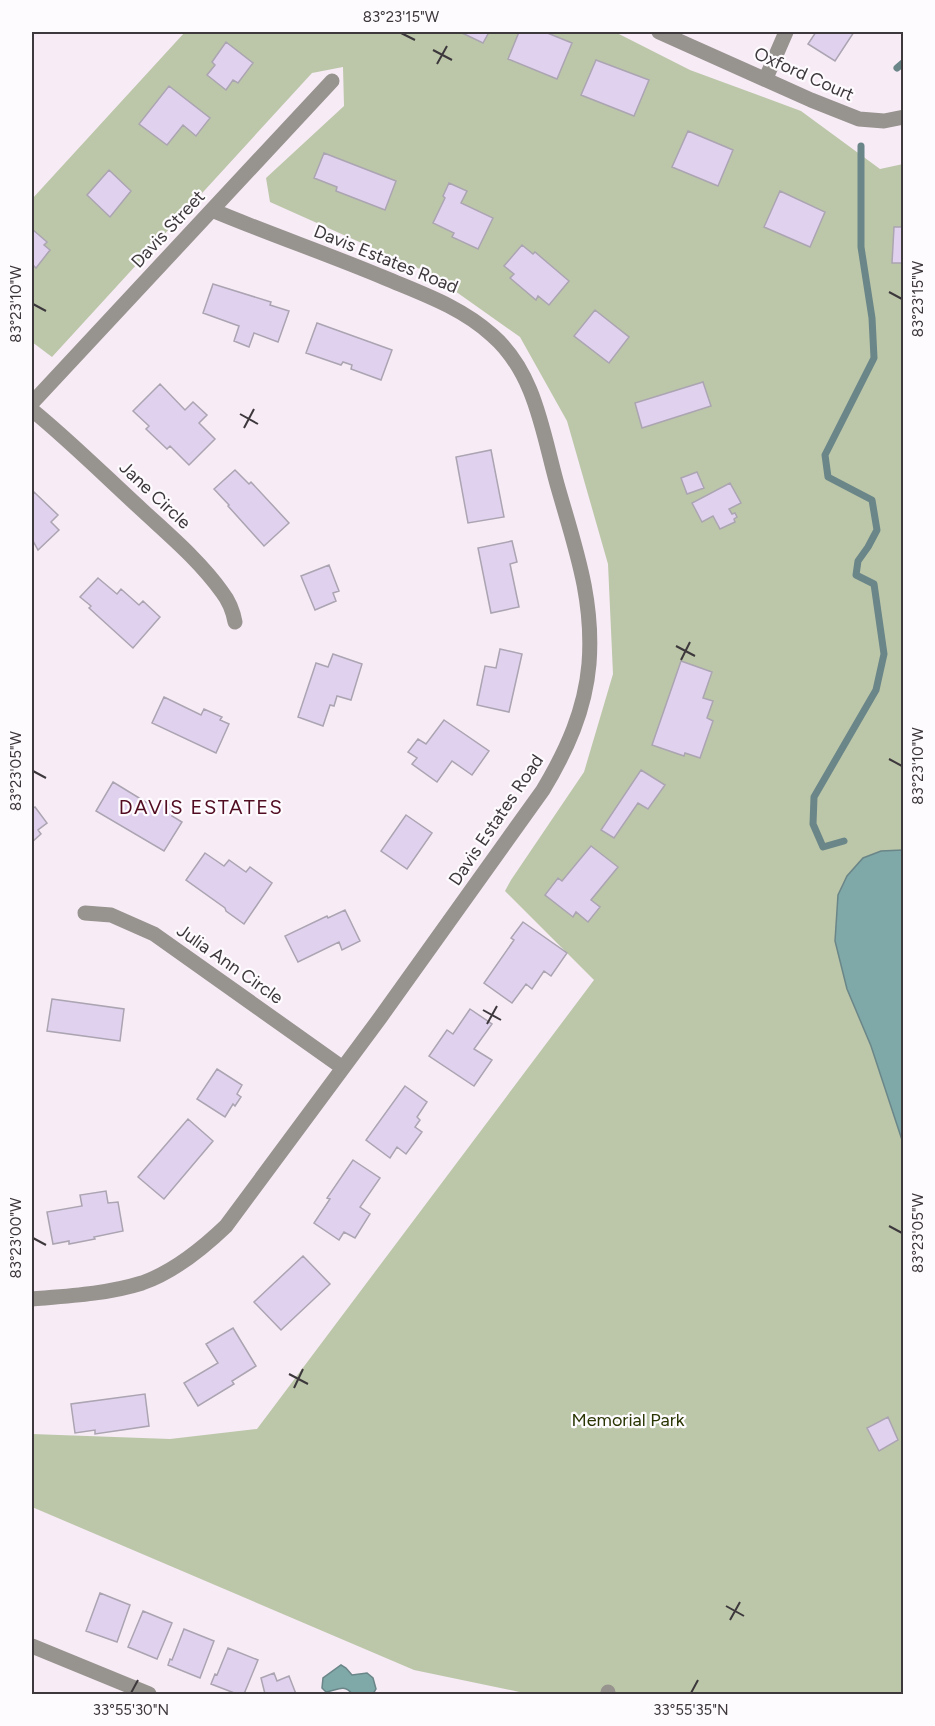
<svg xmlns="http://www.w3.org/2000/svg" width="935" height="1726" font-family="Figtree,sans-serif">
	<rect width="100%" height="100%" fill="#f7ebf6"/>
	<path fill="#bcc7a9" d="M185 32H615L690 70 801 111 880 169 903 164V1694H529L414 1670 32 1507V1434L170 1439 257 1429 594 980 505 891 511 880 584 772 613 674 608 564 567 421 520 337 431 274 270 202 266 178 344 106 343 67 312 73 52 357 32 342V199Z"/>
	<path fill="#7fa8a8" stroke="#6b8688" stroke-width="1.5" d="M903 850H904L903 1143 871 1046 847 989 835 941 838 895 847 876 863 858 881 851Z
		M341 1665 346 1668 352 1675 367 1673 373 1678 376 1689 373 1694H352C344 1683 336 1691 326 1692L322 1688 323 1678Z"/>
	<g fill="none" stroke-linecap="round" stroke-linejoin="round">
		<path stroke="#6b8688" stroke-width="7" d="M897 68 904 62
			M844 841 823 847 813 824 814 797 876 690 884 654 874 584 856 575 858 561 868 547 877 530 872 500 828 477 825 455 874 358 872 318 861 247V146"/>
	</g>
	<path fill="#e0d1ef" stroke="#aba4b1" stroke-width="1.5" d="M460 32H489L483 43Z
		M519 32H545L572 43 557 79 508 59Z
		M816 32H854L835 61 808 44Z
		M226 42 253 63 238 83 233 80 226 90 207 75 215 65 212 62Z
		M596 60 649 80 634 116 581 95Z
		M169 86 210 118 196 136 183 125 167 145 139 124Z
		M688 131 733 150 718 186 672 167Z
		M324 153 396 181 385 210 336 191 337 187 314 178Z
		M109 170 131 191 110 217 87 195Z
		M449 183 467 191 461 203 493 218 478 249 452 237 454 233 433 223 445 198 443 196Z
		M780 191 825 212 810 247 764 227Z
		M894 227H904V263H892Z
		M32 229 47 242 44 245 50 250 36 268 32 264Z
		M522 245 533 254 535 252 569 281 549 305 538 296 536 300 510 278 514 274 504 266Z
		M213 284 271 302 270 305 289 311 278 342 254 333 249 347 234 341 239 326 203 313Z
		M595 310 629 337 609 363 574 336Z
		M317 323 392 350 381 380 351 369 352 365 343 362 341 365 306 353Z
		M703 382 711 406 642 428 635 403Z
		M160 384 185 410 193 402 207 415 199 423 215 439 189 465 170 446 167 449 146 429 149 426 133 411Z
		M491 450 504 517 468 523 456 457Z
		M235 470 249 484 251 482 289 523 264 546 228 506 229 505 214 489Z
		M697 472 704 488 687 494 681 478Z
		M730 483 741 503 729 509 732 514 735 513 737 517 734 519 735 522 720 529 713 516 702 522 692 503Z
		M34 492 58 515 51 522 59 530 38 550 32 539V495Z
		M512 541 517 562 510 564 519 607 491 613 478 548Z
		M329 565 339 591 333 593 336 601 315 610 301 576Z
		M98 578 117 594 121 589 139 605 143 601 160 617 133 648 89 608 91 606 80 597Z
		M500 649 522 654 509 712 477 705 485 666 496 668Z
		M333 654 362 664 351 700 337 696 334 706 330 705 323 726 298 717 316 663 328 667Z
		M681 661 712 672 703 698 713 701 707 718 713 721 700 758 685 753 684 756 652 745Z
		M164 697 201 715 204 709 222 717 220 720 229 724 216 753 152 723Z
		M444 720 489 751 472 775 452 761 437 782 412 764 417 758 408 752 418 739 426 744Z
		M641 770 665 785 648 809 638 803 614 838 601 830Z
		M113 782 157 809 162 800 177 809 172 816 182 822 164 851 96 811Z
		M35 807 47 823 38 830 41 834 32 842V809Z
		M406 815 432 833 407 869 381 851Z
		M591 846 618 867 591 900 600 907 588 922 576 912 573 917 545 895 558 878 562 881Z
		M205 853 224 866 229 860 246 872 250 867 272 883 244 924 226 911 225 908 186 880Z
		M345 910 360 941 342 950 339 942 298 962 285 936 327 916 328 918Z
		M523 922 567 953 551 976 544 971 532 989 526 984 512 1003 484 983 514 940 511 938Z
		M52 999 124 1009 120 1041 47 1031Z
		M470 1009 492 1024 474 1049 492 1060 474 1086 429 1056 447 1030 453 1034Z
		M217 1069 242 1085 237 1094 241 1097 235 1106 233 1104 225 1117 197 1099Z
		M405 1086 427 1102 417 1117 420 1120 415 1127 422 1132 406 1154 397 1147 390 1158 366 1140Z
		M188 1119 213 1141 164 1199 138 1177Z
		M353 1160 380 1178 360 1207 370 1214 355 1238 344 1232 339 1240 314 1223 330 1199 327 1198Z
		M106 1191 108 1203 118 1202 123 1231 94 1237 95 1239 69 1244V1241L53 1244 47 1212 82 1206 80 1195Z
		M303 1256 330 1284 281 1330 254 1302Z
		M233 1328 256 1366 232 1381 234 1384 198 1406 184 1383 218 1363 206 1344Z
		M145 1394 149 1426 95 1434V1430L75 1433 71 1404Z
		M888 1417 898 1440 879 1451 867 1428Z
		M100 1593 130 1605 117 1642 86 1631Z
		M143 1611 172 1623 157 1659 128 1647Z
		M184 1629 214 1641 200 1678 168 1665 170 1659 172 1660Z
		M228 1648 258 1660 244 1694H237L211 1684 215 1674 217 1675Z
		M274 1673 277 1681 289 1676 296 1694H265L261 1678Z"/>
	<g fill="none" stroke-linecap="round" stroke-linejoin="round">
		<path stroke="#97938e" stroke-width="15" d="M659 32 811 100 859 119 884 121 904 117
			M766 78 786 32
			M32 403 332 81
			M32 410C70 441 105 476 141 509 169 535 200 561 222 592 229 601 233 611 235 622
			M85 913 111 915 154 934 343 1068
			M32 1299C68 1296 107 1294 142 1283 174 1272 202 1249 226 1226L380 1018 543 790C567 750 585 710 589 664 594 601 576 550 559 491 543 437 537 374 492 335 461 307 423 294 385 278 328 254 269 234 212 210
			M32 1646 149 1694
			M608 1694V1692"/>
	</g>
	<path fill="none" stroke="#3d383c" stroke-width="2" d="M401 33 415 40M433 50 452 60M437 64 447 46M889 292 902 299M33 304 46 311M240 414 258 424M244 428 254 409M676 646 695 656M681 660 690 642M889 759 902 766M33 771 46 778M483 1010 501 1020M487 1024 497 1006M889 1226 902 1233M33 1238 46 1245M289 1374 308 1384M294 1388 303 1369M726 1606 744 1616M730 1620 740 1602M131 1693 138 1680M691 1693 698 1680"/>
	<g text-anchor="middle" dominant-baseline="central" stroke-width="4.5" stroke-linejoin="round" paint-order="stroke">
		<g font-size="18" fill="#3d383c" stroke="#fefbfe">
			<text transform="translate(804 74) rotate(24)">Oxford Court</text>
			<text transform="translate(168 229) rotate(-47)">Davis Street</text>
			<text transform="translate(386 259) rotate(22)">Davis Estates Road</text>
			<text transform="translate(155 495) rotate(43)">Jane Circle</text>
			<text transform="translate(496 820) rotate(-56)">Davis Estates Road</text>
			<text transform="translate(230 964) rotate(35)">Julia Ann Circle</text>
		</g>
		<g font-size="18" fill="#293603" stroke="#fefbfe">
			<text x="628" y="1420">Memorial Park</text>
		</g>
		<g font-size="20" letter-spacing="1.5" fill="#510c21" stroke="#fefbfe">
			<text x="201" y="807">DAVIS ESTATES</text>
		</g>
	</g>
	<rect width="935" height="1726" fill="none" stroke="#fefbfe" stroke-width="66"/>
	<rect x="33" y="33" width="869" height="1660" fill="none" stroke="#3d383c" stroke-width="2"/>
	<g font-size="15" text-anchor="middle" fill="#3d383c">
		<text x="401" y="22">83°23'15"W</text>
		<text transform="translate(918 299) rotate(-90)" y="5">83°23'15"W</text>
		<text transform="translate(16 304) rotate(-90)" y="5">83°23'10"W</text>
		<text transform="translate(918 766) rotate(-90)" y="5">83°23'10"W</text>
		<text transform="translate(16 771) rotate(-90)" y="5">83°23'05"W</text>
		<text transform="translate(918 1233) rotate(-90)" y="5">83°23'05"W</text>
		<text transform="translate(16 1238) rotate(-90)" y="5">83°23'00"W</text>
		<text x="131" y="1715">33°55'30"N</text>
		<text x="691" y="1715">33°55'35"N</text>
	</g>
</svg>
